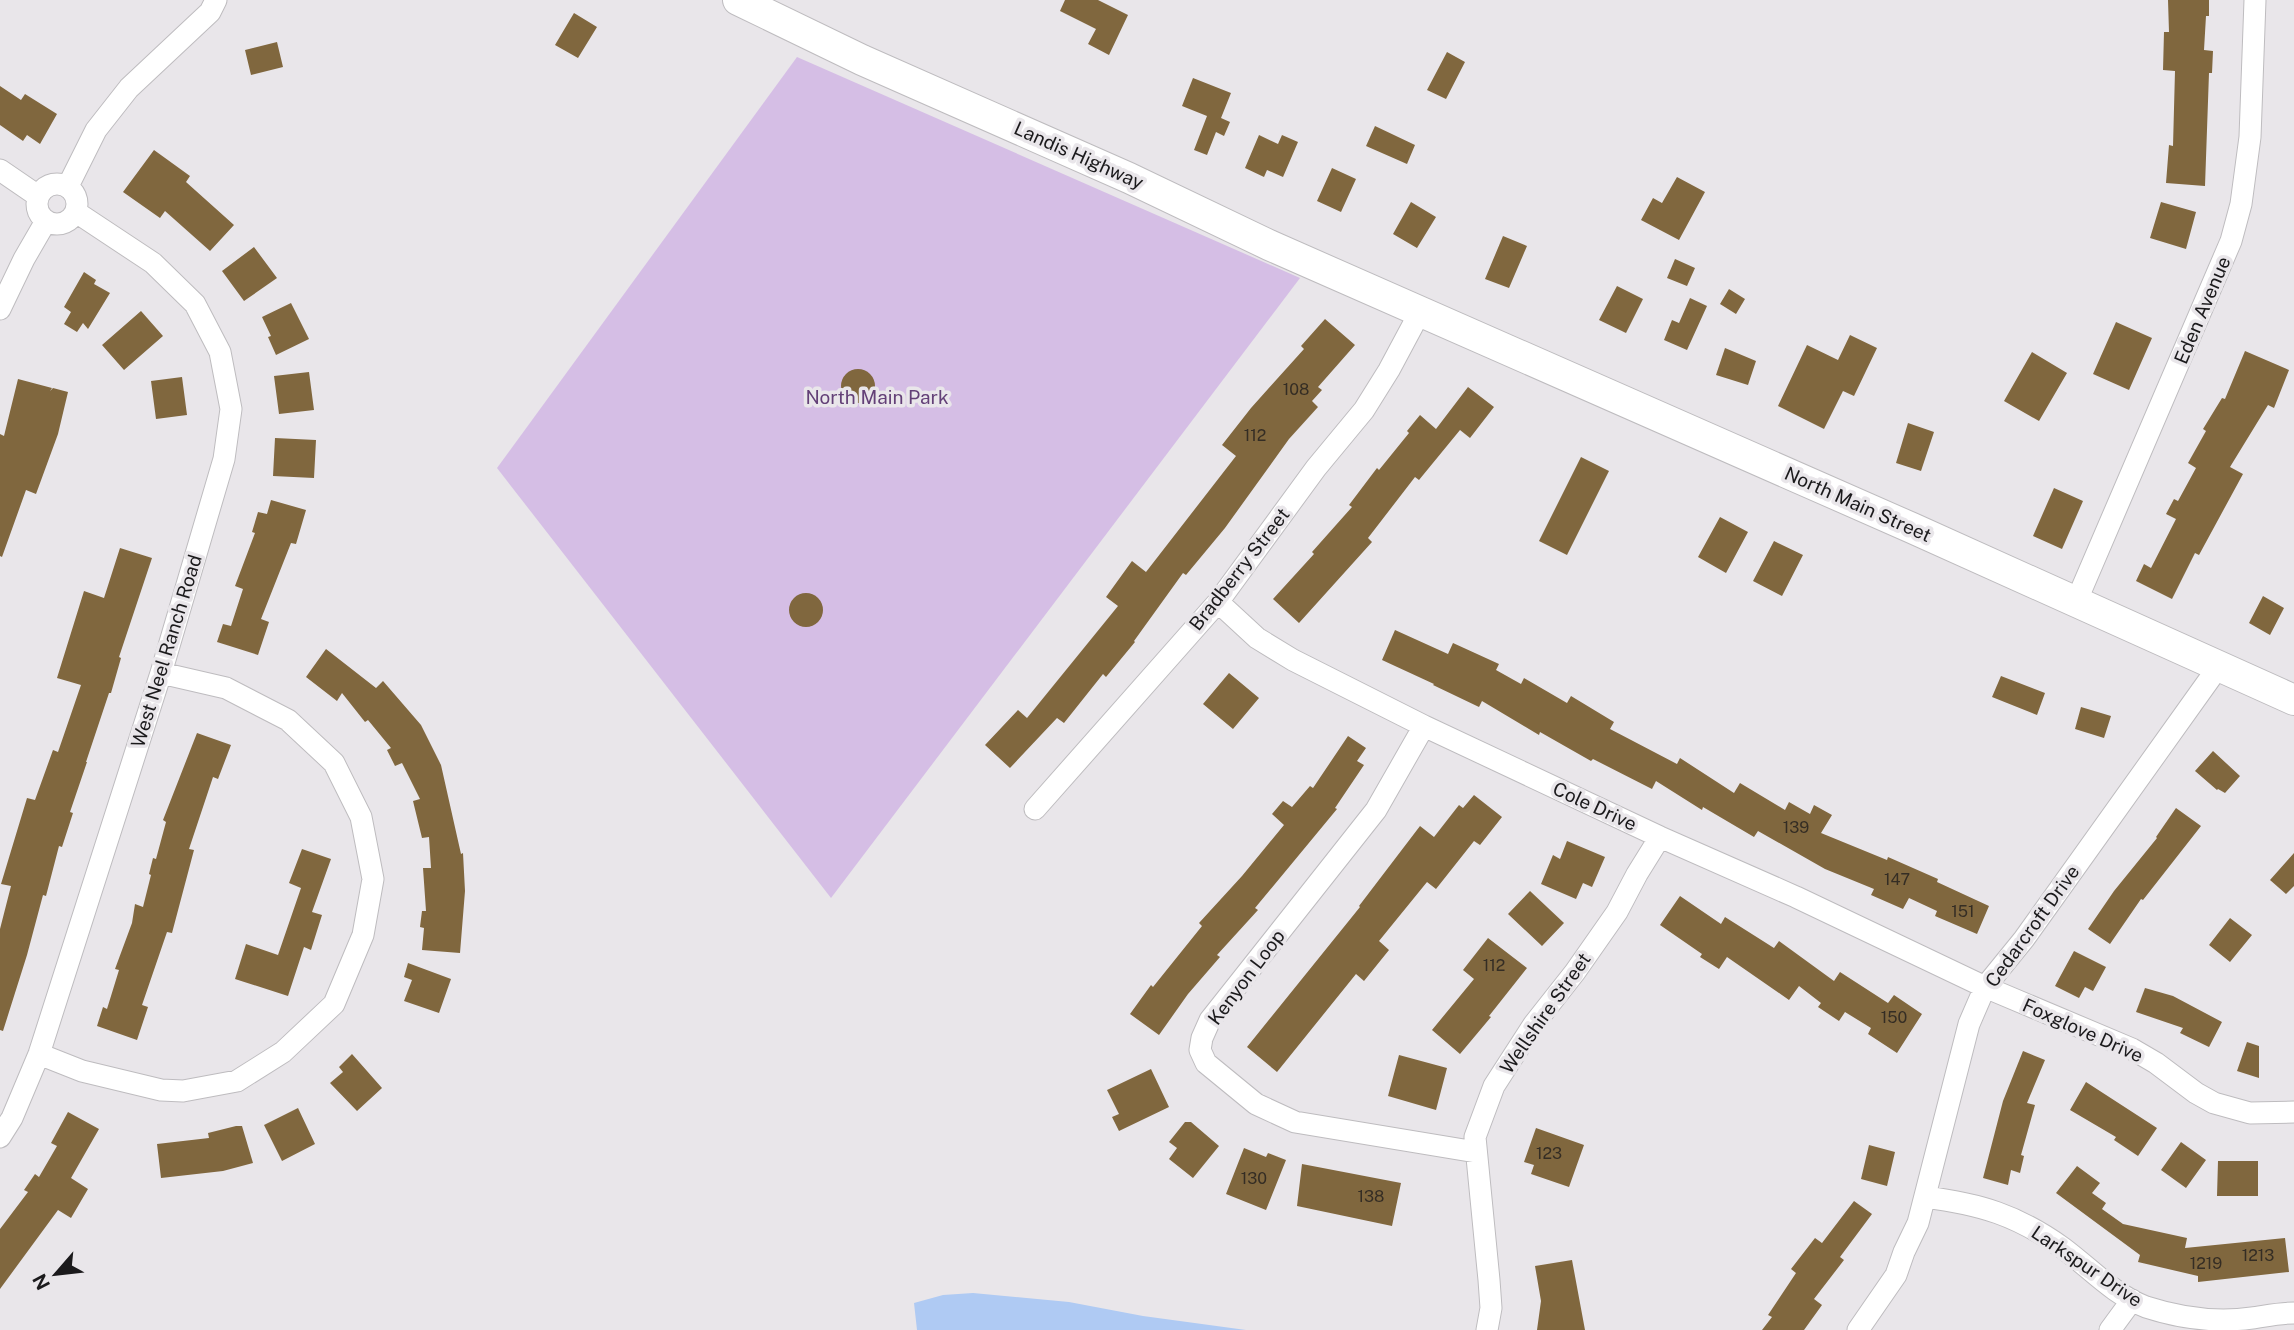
<svg xmlns="http://www.w3.org/2000/svg" width="2294" height="1330" font-family="'Public Sans',sans-serif">
	<rect width="100%" height="100%" fill="#e9e6ea"/>
	<path fill="#d5bee5" d="M797 57 1300 278 831 898 497 468Z"/>
	<path fill="#afcaf3" d="M973 1293 1069 1302 1143 1316 1246 1330H917L914 1303 943 1295Z"/>
	<path fill="#80673e" d="M1065 0H1098L1128 15 1109 55 1088 44 1096 29 1060 11Z
		M2168 0H2209V16H2206L2204 50 2213 51 2212 73H2209L2205 186 2166 183 2169 145 2173 146 2175 71 2163 70 2164 32H2169Z
		M574 13 597 27 578 58 555 45Z
		M277 42 283 67 251 75 245 50Z
		M1447 52 1465 62 1446 99 1427 90Z
		M1193 78 1231 93 1221 118 1230 122 1224 136 1216 132 1207 155 1194 150 1207 116 1182 106Z
		M0 86 21 100 25 94 57 114 40 144 27 135 23 141 0 125Z
		M1375 126 1415 145 1407 164 1366 146Z
		M1259 135 1278 144 1282 135 1298 142 1283 177 1267 170 1264 177 1245 168Z
		M154 150 190 176 186 182 234 225 210 251 165 211 160 218 123 192Z
		M1332 168 1356 179 1341 212 1317 201Z
		M1677 177 1705 192 1679 240 1641 220 1653 198 1662 203Z
		M1411 202 1436 217 1417 248 1393 234Z
		M2161 202 2196 212 2186 249 2150 238Z
		M1503 236 1527 246 1509 288 1485 279Z
		M254 247 277 278 244 301 222 271Z
		M1675 259 1695 268 1687 286 1667 278Z
		M84 272 96 280 94 284 110 293 88 329 83 323 77 332 64 324 71 312 64 307Z
		M1617 286 1643 299 1626 333 1599 320Z
		M1729 289 1745 299 1736 314 1720 304Z
		M1690 298 1707 306 1687 350 1664 340 1672 320 1679 323Z
		M291 303 309 339 276 355 268 337 271 336 262 317Z
		M141 311 163 336 124 370 102 345Z
		M1325 319 1355 345 1318 387 1322 390 1312 401 1318 407 1289 439 1225 528 1186 575 1183 573 1134 641 1135 642 1106 677 1103 674 1064 723 1057 718 1010 768 985 745 1018 710 1027 718 1118 606 1106 597 1132 561 1146 572 1236 456 1222 445 1251 408 1304 349 1301 346Z
		M2116 322 2152 338 2129 390 2093 374Z
		M1850 335 1877 348 1854 396 1843 391 1824 429 1778 406 1807 345 1838 360Z
		M1725 348 1756 361 1748 385 1716 375Z
		M2245 351 2289 370 2274 408 2268 405 2230 467 2243 474 2199 555 2195 553 2172 599 2136 581 2144 564 2151 568 2176 519 2166 514 2174 499 2178 501 2196 468 2188 463 2206 431 2203 429 2222 398 2225 399Z
		M2032 352 2067 373 2039 421 2004 401Z
		M841 386a17 17 0 1 1 34 0a17 17 0 1 1-34 0Z
		M309 372 314 410 279 414 274 376Z
		M182 377 187 415 156 419 151 381Z
		M18 379 52 388 50 391 53 388 68 392 58 434 36 494 26 490 2 557 0 556V434L4 436Z
		M1468 387 1494 407 1470 438 1460 430 1419 480 1415 477 1368 538 1372 542 1299 623 1273 599 1314 554 1312 552 1352 507 1349 505 1377 468 1379 470 1409 433 1407 431 1420 415 1436 429Z
		M1908 423 1934 432 1921 471 1896 463Z
		M275 438 316 440 314 478 273 476Z
		M1581 457 1609 471 1567 555 1539 541Z
		M2054 488 2083 501 2062 549 2033 536Z
		M271 500 306 510 296 544 291 543 261 619 269 622 258 655 217 642 223 624 231 626 243 589 235 586 255 533 252 532 258 512 267 514Z
		M1720 517 1748 532 1726 573 1698 557Z
		M1774 541 1803 555 1782 596 1753 581Z
		M120 548 152 558 119 657 121 658 111 693H109L86 762H87L70 812 73 813 62 847 59 846 46 896 43 895 27 955 3 1031 0 1030V929L11 886 1 884 27 798 35 800 53 750 58 752 81 685 57 678 84 591 104 598Z
		M789 610a17 17 0 1 1 34 0a17 17 0 1 1-34 0Z
		M2263 596 2284 608 2270 635 2249 623Z
		M1395 630 1448 654 1453 643 1499 664 1496 670 1521 684 1524 678 1567 703 1571 696 1614 722 1610 729 1677 764 1680 758 1734 793 1740 783 1785 810 1789 802 1810 814 1814 805 1832 815 1821 833 1887 860 1888 857 1938 879 1937 882 1989 906 1977 934 1935 916 1937 911 1909 898 1903 909 1871 895 1874 889 1825 869 1758 831 1754 837 1703 807 1702 810 1656 781 1652 789 1593 759 1591 761 1540 732 1539 735 1482 701 1479 707 1433 685 1434 684 1382 660Z
		M326 649 376 688 383 681 421 725 441 765 461 854 463 853 465 891 460 953 422 950 424 928 420 927 422 911H426L423 868H431L429 837 422 838 413 801 420 799 402 763 395 766 387 750 391 748 368 720 365 722 342 693 337 701 306 677Z
		M1229 673 1259 698 1233 729 1203 704Z
		M2001 676 2045 693 2037 715 1992 697Z
		M2081 707 2111 716 2104 738 2075 729Z
		M197 733 231 745 218 779 213 777 189 849 194 850 172 933 167 932 142 1005 148 1007 137 1040 97 1026 103 1007 107 1009 119 970 115 969 132 923 135 904 143 907 151 875 149 874 153 858 156 859 166 822 163 820Z
		M1348 736 1366 748 1357 761 1364 765 1335 808 1337 809 1255 908 1258 910 1217 955 1220 957 1188 994 1159 1035 1130 1014 1151 985 1153 987 1202 926 1199 923 1242 876 1284 825 1272 814 1283 801 1292 807 1310 786 1313 788Z
		M2213 751 2240 776 2225 793 2218 789 2217 790 2195 771Z
		M1474 795 1502 817 1480 845 1474 841 1436 889 1427 882 1379 941 1389 950 1364 981 1356 974 1277 1072 1247 1047 1360 907 1359 906 1420 826 1434 837 1459 805 1463 808Z
		M2176 808 2201 826 2143 900 2141 899 2110 944 2088 929 2114 891 2157 838 2156 837Z
		M1567 841 1605 857 1592 887 1583 883 1576 899 1541 884 1553 855 1560 859Z
		M302 849 331 859 312 912 322 915 311 950 304 947 288 996 235 979 246 944 278 955 301 888 289 883Z
		M2294 853V886L2286 894 2270 880Z
		M1530 891 1564 923 1542 946 1508 914Z
		M1680 896 1721 924 1725 917 1774 948 1779 941 1834 981 1840 972 1888 1003 1894 995 1922 1014 1897 1053 1868 1034 1871 1028 1845 1012 1839 1021 1818 1007 1821 1003 1799 986 1789 1000 1727 957 1719 969 1700 957 1702 954 1660 925Z
		M2230 918 2252 935 2230 962 2209 945Z
		M1488 938 1527 968 1489 1016 1491 1017 1460 1054 1432 1030 1474 979 1463 970Z
		M2074 951 2106 967 2093 991 2085 987 2079 998 2055 986Z
		M408 963 451 979 439 1013 404 1001 412 980 404 977Z
		M2145 988 2173 996 2222 1022 2209 1047 2180 1033 2183 1028 2136 1012Z
		M2247 1042 2259 1046V1078L2237 1071Z
		M2023 1051 2045 1060 2027 1103 2035 1105 2021 1155 2024 1156 2020 1173 2011 1170 2008 1185 1983 1178 2003 1101Z
		M352 1054 382 1088 357 1111 330 1083 343 1072 339 1067Z
		M1399 1055 1447 1068 1436 1110 1388 1096Z
		M1151 1069 1169 1107 1119 1131 1112 1117 1119 1114 1107 1090Z
		M2086 1082 2157 1128 2138 1156 2114 1140 2116 1137 2070 1110Z
		M298 1108 315 1144 282 1161 264 1125Z
		M68 1112 99 1129 71 1178 88 1189 71 1218 58 1210 0 1289V1229L28 1192 24 1190 35 1174 39 1177 57 1146 51 1143Z
		M1185 1122H1191L1219 1146 1193 1178 1169 1159 1177 1148 1169 1142Z
		M236 1126H242L253 1163 223 1171 161 1178 157 1144 209 1138 208 1133Z
		M1536 1128 1584 1145 1569 1187 1531 1174 1534 1165 1524 1162Z
		M2181 1142 2206 1160 2186 1188 2161 1170Z
		M1869 1145 1895 1152 1887 1186 1861 1179Z
		M1244 1148 1266 1157 1268 1153 1286 1160 1266 1210 1226 1194Z
		M2218 1161H2258V1196H2217Z
		M1302 1164 1401 1183 1392 1226 1297 1206Z
		M2077 1166 2100 1183 2092 1193 2106 1203 2102 1209 2123 1224 2187 1238 2185 1248 2285 1238 2289 1272 2198 1282V1276L2138 1262 2140 1255 2056 1193Z
		M1854 1201 1872 1214 1840 1257 1844 1260 1814 1299 1822 1305 1804 1330H1762L1772 1317 1768 1315 1796 1273 1791 1269 1815 1238 1822 1243Z
		M1572 1260 1585 1330H1537L1541 1301 1535 1266Z"/>
	<g fill="none" stroke-linecap="round" stroke-linejoin="round">
		<g stroke="#bebcbf" stroke-width="23">
			<path id="minor" d="M0 170 38 196
				M37 204a20 20 0 1 1 40 0a20 20 0 1 1-40 0Z
				M68 186 96 130 129 88 210 12 216 0
				M0 309 24 259 46 221
				M1218 602 1257 638 1293 660 1424 726 1660 837 1796 897 1985 987 2132 1049 2156 1063 2196 1093 2214 1103 2250 1113 2294 1112
				M2076 602 2231 241 2241 204 2250 137 2255 0
				M1424 726 1376 810 1210 1020 1202 1038 1200 1050 1206 1063 1256 1104 1295 1122 1476 1152
				M1035 809 1218 602 1316 468 1364 410 1389 370 1420 312
				M39 1054 82 1071 161 1090 183 1091 237 1081 283 1052 334 1004 363 935 373 879 361 817 334 763 288 720 226 688 161 673
				M0 1137 12 1118 39 1054 161 673 224 459 231 409 220 352 195 304 153 263 76 212
				M1925 1197C1980 1204 2017 1215 2063 1248 2090 1268 2114 1295 2146 1307 2180 1318 2216 1323 2252 1318 2266 1316 2279 1313 2294 1313
				M1487 1330 1491 1308 1489 1280 1475 1137 1494 1086 1534 1024 1575 972 1617 912 1637 874 1660 837
				M1858 1330 1896 1275 1904 1252 1918 1223 1969 1024 1985 987 2024 939 2219 666
				M2110 1330 2132 1300"/>
		</g>
		<g stroke="#bebcbf" stroke-width="32">
			<path id="secondary" d="M738 0 862 60 1129 178 1269 245 1912 528 2294 700"/>
		</g>
		<use href="#minor" stroke="#fff" stroke-width="21"/>
		<use href="#secondary" stroke="#fff" stroke-width="30"/>
	</g>
	<g text-anchor="middle" dominant-baseline="central" stroke-width="7" stroke-linejoin="round" paint-order="stroke">
		<g font-size="16" fill="#342d24">
			<text x="1296" y="389">108</text>
			<text x="1255" y="435">112</text>
			<text x="1796" y="827">139</text>
			<text x="1897" y="879">147</text>
			<text x="1963" y="911">151</text>
			<text x="1494" y="965">112</text>
			<text x="1894" y="1017">150</text>
			<text x="1549" y="1153">123</text>
			<text x="1254" y="1178">130</text>
			<text x="1371" y="1196">138</text>
			<text x="2258" y="1255">1213</text>
			<text x="2206" y="1263">1219</text>
		</g>
		<g font-size="19" fill="#1b1a1c" stroke="#e9e6ea">
			<text transform="translate(1079 155) rotate(24)">Landis Highway</text>
			<text transform="translate(2202 310) rotate(-67)">Eden Avenue</text>
			<text transform="translate(1858 504) rotate(24)">North Main Street</text>
			<text transform="translate(1239 569) rotate(-52)">Bradberry Street</text>
			<text transform="translate(166 651) rotate(-73)">West Neel Ranch Road</text>
			<text transform="translate(1595 806) rotate(25)">Cole Drive</text>
			<text transform="translate(2032 926) rotate(-54)">Cedarcroft Drive</text>
			<text transform="translate(1246 977) rotate(-53)">Kenyon Loop</text>
			<text transform="translate(1545 1013) rotate(-55)">Wellshire Street</text>
			<text transform="translate(2083 1030) rotate(24)">Foxglove Drive</text>
			<text transform="translate(2087 1266) rotate(34)">Larkspur Drive</text>
		</g>
		<g font-size="19" fill="#634077" stroke="#e9e6ea">
			<text x="877" y="397">North Main Park</text>
		</g>
	</g>
	<g transform="translate(56 1274) rotate(242)" stroke="#e9e6ea" stroke-width="5" paint-order="stroke">
	<path d="M0-5L12 26L0 18L-12 26Z" fill="#1b1a1c"/>
	<text y="-10" font-size="19" font-weight="bold" text-anchor="middle" fill="#1b1a1c">N</text>
	</g>
</svg>
